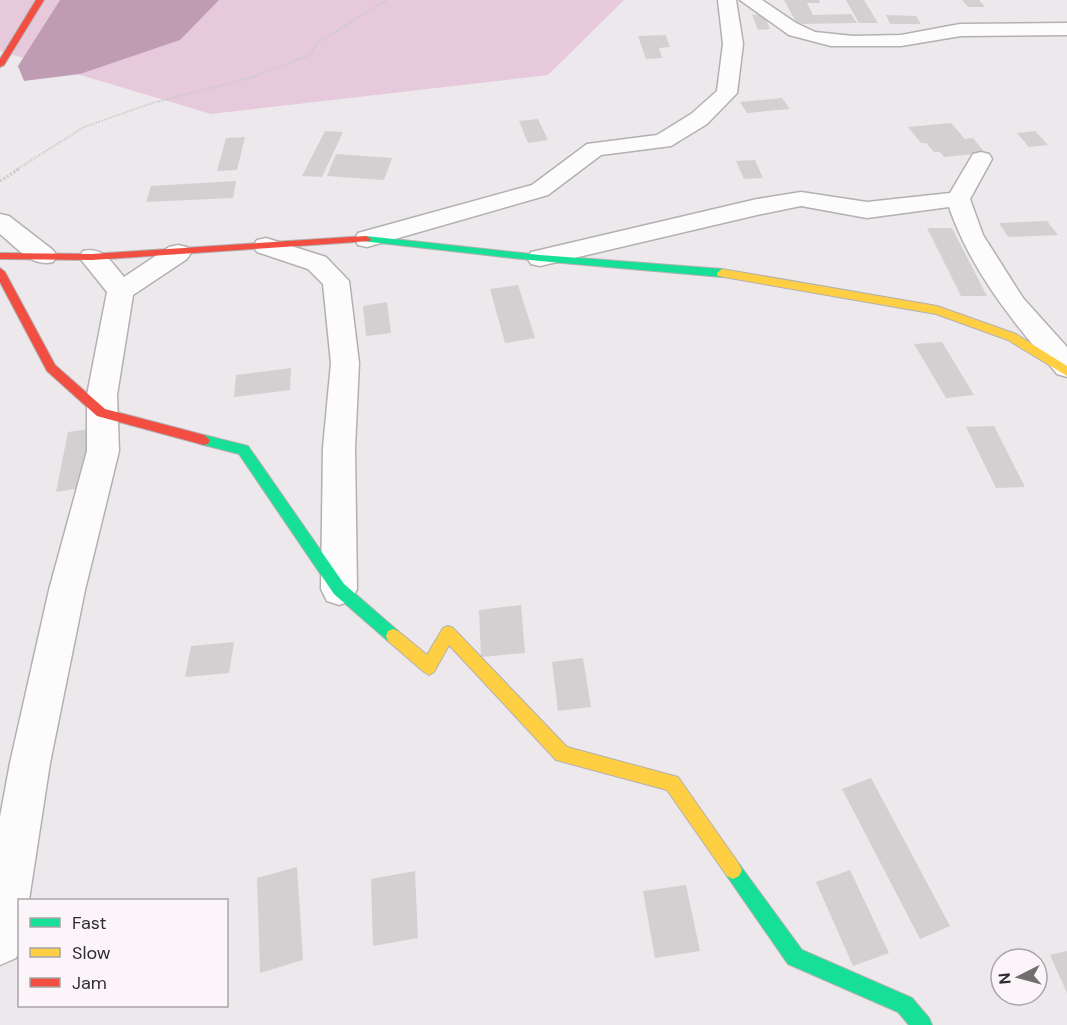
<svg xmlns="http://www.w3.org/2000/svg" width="1067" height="1025" font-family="'DM Sans',sans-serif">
	<rect width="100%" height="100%" fill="#ede8eb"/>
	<path fill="#e6cadc" d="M0 0H624L548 75 211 114 0 51Z"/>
	<path fill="#c09cb4" d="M60 0H219L180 40 80 74 24 81 18 66Z"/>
	<path fill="#d3d0d2" d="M784 0H819L820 3H807L813 15 851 14 857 23 797 24Z
		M846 0H864L878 23H859Z
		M962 0H979L985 7H968Z
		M764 14 770 29 758 30 752 15Z
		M886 15 916 16 921 24H890Z
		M666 35 670 47 659 48 662 58 646 59 638 36Z
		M782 98 790 109 747 113 740 102Z
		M538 119 548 140 528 143 519 121Z
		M951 123 965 139 973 138 985 153 944 157 940 152H934L926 143H921L908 127Z
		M325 131 343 132 322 177 302 176Z
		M1035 131 1048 145 1029 147 1017 133Z
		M245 137 237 170 217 171 226 138Z
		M336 154 392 158 384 180 327 176Z
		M755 160 763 178 744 179 736 161Z
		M236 181 233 198 146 202 151 186Z
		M1047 221 1058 235 1008 237 999 223Z
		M927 228H952L987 296H961Z
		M518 285 535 338 505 343 490 289Z
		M387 302 391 333 366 336 363 306Z
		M942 342 974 395 946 398 914 344Z
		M291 368 290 390 234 397 236 375Z
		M994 426 1025 487 996 488 966 427Z
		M97 428 87 487 56 492 68 432Z
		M521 605 525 653 481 657 479 610Z
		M234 642 229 673 185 677 191 646Z
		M583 658 591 707 558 711 552 662Z
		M871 778 950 926 920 939 842 789Z
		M297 867 303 960 260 973 257 878Z
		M850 870 889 953 853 966 816 882Z
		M415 871 418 938 373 946 371 879Z
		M686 885 700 951 655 958 643 891Z
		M1067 951V993L1050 955Z"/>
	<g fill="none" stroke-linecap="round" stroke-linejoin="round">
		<g stroke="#b3b0b2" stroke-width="3">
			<path id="street" d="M718 0H736L743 44 737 93 707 124 671 146 601 155 548 195 367 247 358 245 355 239 358 233 532 185 587 144 657 135 691 114 717 91 723 44Z
				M740 0H762L796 23 815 32 853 36 901 35 960 24 1067 23V35L961 36 901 46H831L789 35Z
				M981 152 989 154 992 159 970 199 983 235 1023 298 1067 347V377L1057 374C1014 323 971 271 949 207L867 218 801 206 757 215 540 266 531 264 527 258 531 252 540 250 757 199 801 192 867 202 950 193 973 154Z
				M0 214 9 216 53 250 57 256 53 262C32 268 15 246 0 234Z
				M266 238 326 257 349 281 359 363 355 448 357 589 351 601 339 605 327 601 321 589 323 448 331 363 323 284 308 269 257 252 253 246 257 240Z
				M178 245 187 247 191 253 187 259 133 295 117 395 119 451 85 590 50 763 29 900H20V950L16 958 0 965V817L10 763 49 590 87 451V395L107 292 79 257 83 251C103 246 112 263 124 277L169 247Z"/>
		</g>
		<g stroke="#b3b0b2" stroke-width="2">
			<path id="fast" d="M366 236 540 255 722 269 727 273 722 277 540 261 362 241 361 239Z
				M204 435 248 446 344 584 398 631 400 636 398 641 393 643 388 641 334 594 239 454 200 444 198 440Z
				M733 861 739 864 802 950 912 998 929 1018 932 1025H909L898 1012 788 964 727 876 724 870 727 864Z"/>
		</g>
		<g stroke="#b3b0b2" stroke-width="2">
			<path id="slow" d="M722 269 937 306 1016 334 1067 366V376L1008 340 936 314 718 276 717 273Z
				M448 626 453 628 567 747 678 777 739 864 742 870 739 876 733 879 727 876 667 790 556 760 449 645 434 672 429 675 424 672 388 641 386 636 388 631 393 629 398 631 427 655 443 628Z"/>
		</g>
		<g stroke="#b3b0b2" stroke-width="2">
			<path id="jam" d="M36 0H44L4 65 0 67V59Z
				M366 236 371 239 370 241 92 260 0 259V253L92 254Z
				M0 268 5 272 55 365 105 409 204 435 210 440 208 444 204 445 97 416 47 371 0 282Z"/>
		</g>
		<path stroke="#cacaca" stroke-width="2" stroke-dasharray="1.5 1.5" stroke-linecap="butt" d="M16 170 84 127 152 103 250 78 310 55 317 43 387 0"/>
		<path stroke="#cacaca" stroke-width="3" stroke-dasharray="2 2" stroke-linecap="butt" d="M0 181 19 169"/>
		<use href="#street" fill="#fcfcfc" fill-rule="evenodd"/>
		<use href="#fast" fill="#16e098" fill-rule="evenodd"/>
		<use href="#slow" fill="#ffcf43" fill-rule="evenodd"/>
		<use href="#jam" fill="#f24e42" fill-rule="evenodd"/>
	</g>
	<rect x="18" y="899" width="210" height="108" fill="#fbf5f9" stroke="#a9a5a8" stroke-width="1.5"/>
	<rect x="30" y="918" width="30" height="9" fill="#16e098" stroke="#a9a5a8" stroke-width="1.5"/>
	<text x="72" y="929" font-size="18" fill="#2e2c2e">Fast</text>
	<rect x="30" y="948" width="30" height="9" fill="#ffcf43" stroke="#a9a5a8" stroke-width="1.5"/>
	<text x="72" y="959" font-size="18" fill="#2e2c2e">Slow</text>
	<rect x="30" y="978" width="30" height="9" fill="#f24e42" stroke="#a9a5a8" stroke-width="1.5"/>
	<text x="72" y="989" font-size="18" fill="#2e2c2e">Jam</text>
	<g transform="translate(1019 977) rotate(264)"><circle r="28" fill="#fbf5f9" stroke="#a9a5a8" stroke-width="1.5"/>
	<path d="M0-4.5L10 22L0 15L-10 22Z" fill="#716e70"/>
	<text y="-9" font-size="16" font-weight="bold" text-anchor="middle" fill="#2e2c2e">N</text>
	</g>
</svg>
